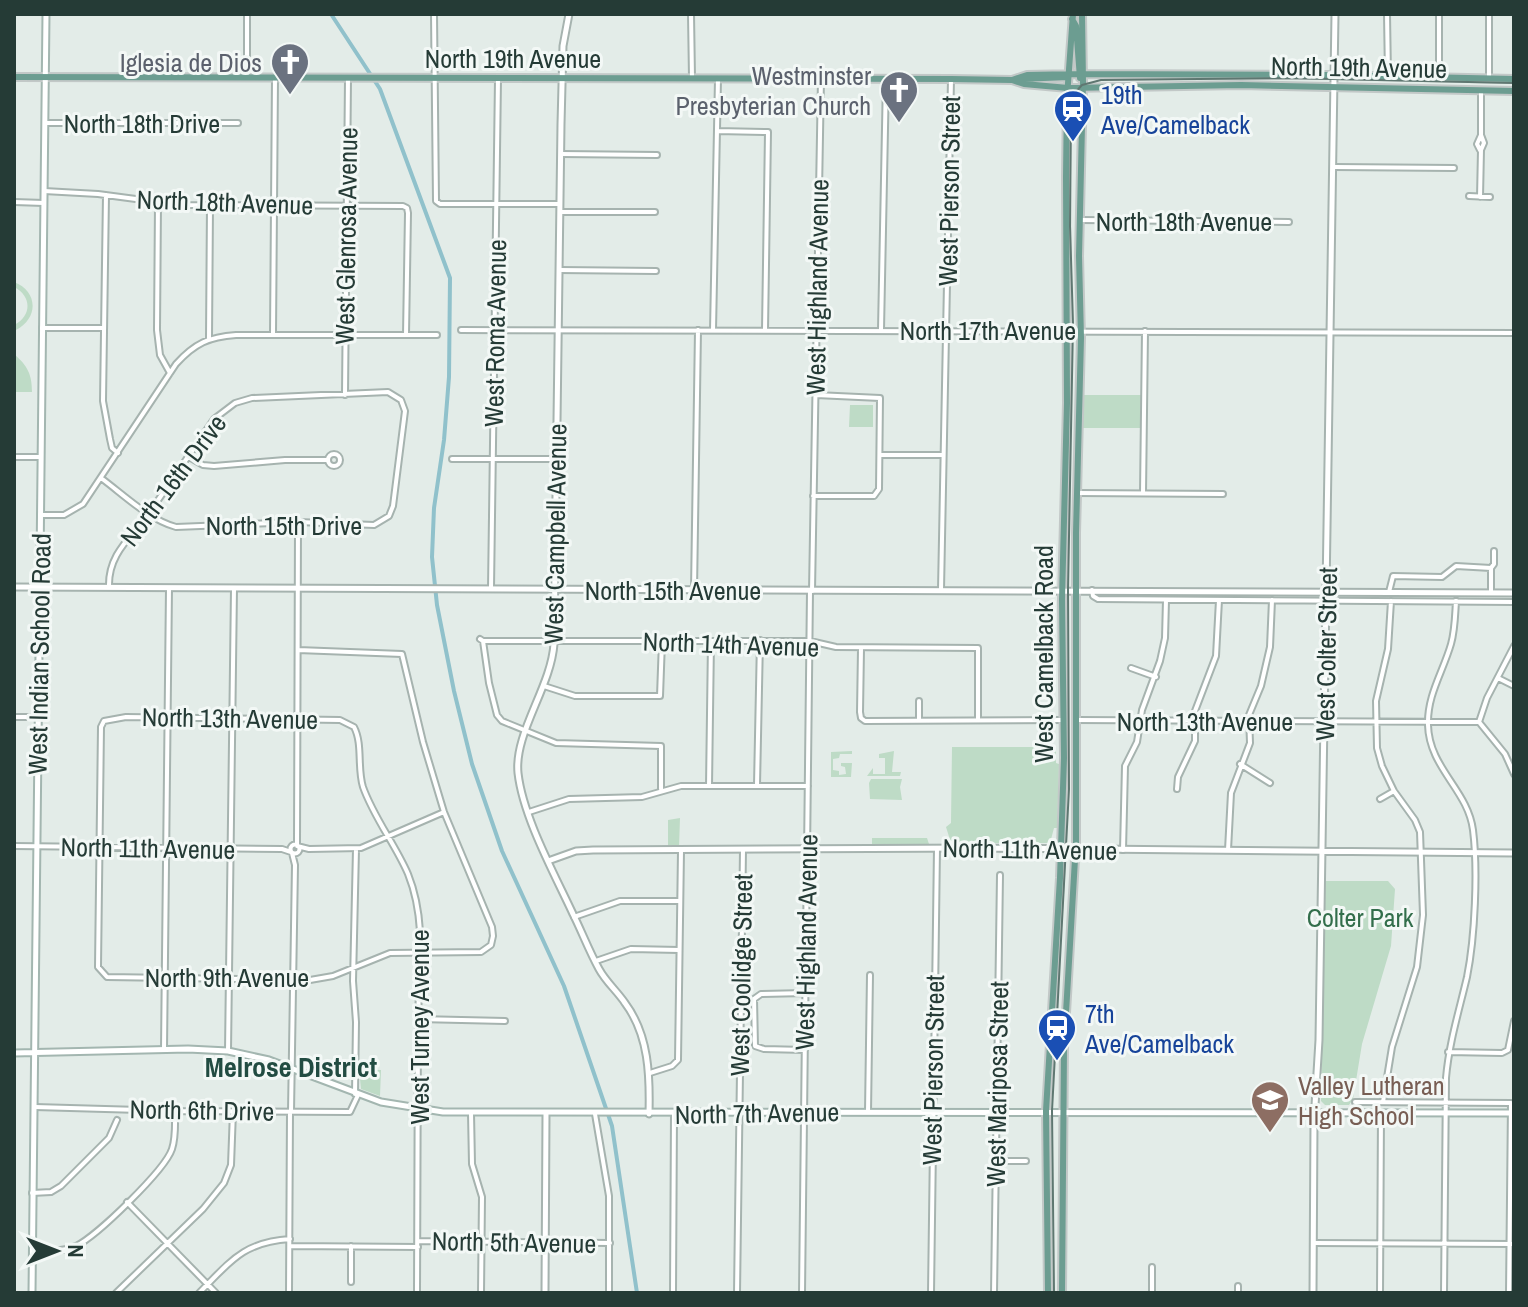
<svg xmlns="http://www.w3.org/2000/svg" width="1528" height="1307" font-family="'Archivo Narrow',sans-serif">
	<rect width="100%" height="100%" fill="#e3ece8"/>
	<path fill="#bedbc6" d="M14 282C38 291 39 318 16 330L14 325C32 316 32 296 14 287Z
		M14 354C28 366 32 375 32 392H14Z
		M1084 395H1141L1140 428H1082Z
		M850 405H873V427H849Z
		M952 747H1056V763L1059 764 1057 828H1054L1050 843H951L946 827 951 823Z
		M852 751V754H840L839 758 833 759V770L839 771V775L846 774 845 767 841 766V763H852L851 777H831V752Z
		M894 751 892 772H901L900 776H867L873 768V774H885V758H879V754Z
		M871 779H902L900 787 902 800 870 799 869 783Z
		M680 818 679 847 668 848V820Z
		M872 838H927L929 844H872Z
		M1325 881H1388L1395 889 1391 946 1362 1044 1353 1099 1349 1105H1325L1321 1101Z
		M359 1069 381 1070 380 1096 361 1089Z"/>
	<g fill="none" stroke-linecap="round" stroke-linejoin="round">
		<path stroke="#90c1cb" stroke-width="4" d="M331 14 380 89 450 278 449 377 444 440 434 508 432 557 437 605 454 691 472 764 502 851 564 986 612 1126 637 1293"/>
		<g stroke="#a6b3af" stroke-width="8">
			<path id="minor" d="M247 14V77
				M434 14 436 201 440 204H560
				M691 14 692 78
				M1387 14 1388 76
				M1439 14V78
				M1489 14V79
				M45 123H238
				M717 131 768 132 765 330
				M1480 150 1477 144 1481 135
				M561 154 657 155
				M1335 167 1454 168
				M44 191 98 194 181 205 403 206 407 208 408 213 406 335
				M106 195 103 401 110 439 112 448 118 453
				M1469 196 1490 197
				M1480 197 1481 150 1484 143 1481 135V92
				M14 202 44 203
				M158 203 157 330 160 355 170 373
				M560 212H655
				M1080 220 1289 222
				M559 270 656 271
				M42 328H104
				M461 330 1514 333
				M713 330 718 79
				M881 330 886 78
				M273 335 275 78
				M209 338 210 206
				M345 395 348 78
				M328 460a6 6 0 1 1 12 0a6 6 0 1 1-12 0Z
				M880 455H943
				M14 457H41
				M189 457 203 465 214 466 285 460H328
				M452 459H556
				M101 478C124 495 148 519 176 527L298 522 374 525 389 516 393 506 405 411 401 400 388 392 252 398 235 403 214 419 152 509 146 517C128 540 108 556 109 587
				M1077 493 1223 494
				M1143 493 1145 331
				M813 496H874L879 489 880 398 816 395
				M40 515H64L83 504 176 364C195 343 209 337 236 335H437
				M1491 568 1494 564V551
				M491 589 498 79
				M694 590 698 330
				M941 590 951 79
				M1092 590 1093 596 1098 599 1514 602
				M812 591 821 78
				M1389 592 1393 576 1442 577 1456 566 1491 568V593
				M480 639 483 641 489 683 497 715 502 721 556 743 661 746V789
				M483 641H810L836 647 978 648V720
				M861 649 860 712 861 718 865 721 1064 720
				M298 650 402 654 423 742 444 812 492 927 493 936 491 945 481 952 390 953 333 976 310 980 107 977 98 967 101 727 104 721 126 717 340 720 354 727C363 744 357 768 363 787 374 818 395 844 408 874 427 921 419 971 418 1019L417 1293
				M1131 668 1156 677
				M1498 678 1514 686
				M544 686 575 696H660L662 641
				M919 701V720
				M14 717H38
				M1076 720 1479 722
				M1479 722 1487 698 1514 646
				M1479 722 1505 754 1514 774
				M1240 764 1270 783
				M757 785 760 640
				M709 786 711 641
				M1177 789 1178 777 1195 741V711L1216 656 1219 600
				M1380 799 1394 791
				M529 812 569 799 642 797 681 786H808
				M290.5 849a4.5 4.5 0 1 1 9 0a4.5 4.5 0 1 1-9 0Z
				M297 845 298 522
				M14 846 282 849 291 852
				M297 846 309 849 361 848 444 812
				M1123 850 1125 766 1137 742 1142 710 1160 661 1165 638 1166 600
				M1228 850 1231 793 1250 743 1249 715 1261 686 1270 647 1272 600
				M574 917 620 901H680
				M596 961 631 949 679 950
				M418 1019 505 1021
				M164 1049 169 588
				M805 1050 764 1049 755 1046 754 999 761 994 806 993
				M228 1051 234 588
				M1448 1052 1502 1053 1508 1050 1514 1021
				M650 1073 672 1066 678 1060 681 851
				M355 1094 356 1022 353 981 356 849
				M1355 1102 1511 1103 1509 1293
				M1383 1102 1392 1047 1417 967 1423 915 1420 832 1415 820 1394 791 1382 766 1377 748 1376 701 1388 649 1391 601
				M35 1107 175 1111 350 1112 358 1095
				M291 1112 295 865 292 853
				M868 1112 870 975
				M471 1113 472 1164 482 1197 481 1293
				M595 1114 609 1196V1293
				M995 1161H1026
				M32 1193 51 1192 61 1186 109 1138 117 1120
				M127 1202 216 1293
				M418 1241 610 1243
				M1314 1243 1514 1244
				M290 1246 418 1247
				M32 1251C47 1251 62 1252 76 1246 97 1236 165 1170 172 1149 176 1137 175 1123 175 1111
				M351 1282V1246
				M116 1293 203 1209 224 1183 231 1165 233 1111
				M199 1293C230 1262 243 1242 290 1239
				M289 1293 290 1112
				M673 1293 674 1113
				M737 1293 743 850
				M802 1293 810 591
				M931 1293 937 848
				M994 1293 1000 875
				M1152 1293V1267
				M1238 1293V1286
				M1380 1293 1381 1112
				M1444 1293 1446 1078C1449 1043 1459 1011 1467 977 1475 937 1478 870 1473 830 1468 790 1429 768 1428 725 1427 695 1443 672 1451 644 1455 630 1455 616 1456 601"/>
		</g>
		<g stroke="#a6b3af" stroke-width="9">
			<path id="tertiary" d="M569 14 563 46 561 124 554 644C551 687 514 733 518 773 523 817 554 873 573 914 582 932 589 951 599 969 606 982 617 991 625 1003 649 1035 650 1076 649 1114
				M14 587 1514 593
				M548 861 576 851 593 850 977 848 1514 853
				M545 1293 546 1114
				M1313 1293 1314 1122 1319 1040 1335 14"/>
		</g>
		<g stroke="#a3b6b0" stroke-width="9">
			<path id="secondary" d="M14 1053 188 1049 228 1051 269 1060 381 1102 443 1112 1514 1113
				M32 1293 46 14"/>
		</g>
		<g stroke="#c2c8c7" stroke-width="10">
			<path id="primary" d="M1072 19 1076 26 1080 78
				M14 77 951 79 1012 80 1024 84 1068 88 1241 85 1514 91
				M1019 79 1068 77
				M1012 80 1027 75 1079 74 1329 75 1514 79
				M1048 1293 1046 1111 1060 878 1064 758 1062 599 1067 403 1066 177 1067 97 1073 14
				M1062 1293 1064 1047 1076 842V533L1081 338 1079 256 1083 82 1082 14"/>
		</g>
		<use href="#minor" stroke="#fff" stroke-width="4"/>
		<use href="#tertiary" stroke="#fff" stroke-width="5"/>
		<use href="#secondary" stroke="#fff" stroke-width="5"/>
		<use href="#primary" stroke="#6c9d91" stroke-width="6"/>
		<path stroke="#5f7771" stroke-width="2" d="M1054 1293 1052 1111 1069 789 1068 590 1073 324 1070 226 1071 107 1074 94 1082 85 1101 80 1286 78 1514 83"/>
	</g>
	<defs>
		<g id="church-pin" transform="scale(2)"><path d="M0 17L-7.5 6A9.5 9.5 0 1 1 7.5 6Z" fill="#6b7280" stroke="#f3f8f6"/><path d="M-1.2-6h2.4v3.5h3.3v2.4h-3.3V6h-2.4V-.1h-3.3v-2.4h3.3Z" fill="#fff"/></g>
		<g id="station-pin" transform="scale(2)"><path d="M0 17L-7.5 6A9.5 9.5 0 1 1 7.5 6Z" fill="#1a4fb4" stroke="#f3f8f6"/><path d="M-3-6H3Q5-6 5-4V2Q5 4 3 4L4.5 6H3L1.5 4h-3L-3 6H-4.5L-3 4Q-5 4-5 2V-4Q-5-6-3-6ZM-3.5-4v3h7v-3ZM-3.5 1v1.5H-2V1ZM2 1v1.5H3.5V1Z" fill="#fff"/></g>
		<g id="school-pin" transform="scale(2)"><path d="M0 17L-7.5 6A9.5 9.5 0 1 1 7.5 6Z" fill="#8d6e63" stroke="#f3f8f6"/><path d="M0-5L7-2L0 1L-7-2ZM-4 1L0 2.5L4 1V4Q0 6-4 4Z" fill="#fff"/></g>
	</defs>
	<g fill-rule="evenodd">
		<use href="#church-pin" x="290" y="62"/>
		<use href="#church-pin" x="899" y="90"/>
		<use href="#station-pin" x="1073" y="109"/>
		<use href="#station-pin" x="1057" y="1028"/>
		<use href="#school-pin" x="1270" y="1100"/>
	</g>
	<g text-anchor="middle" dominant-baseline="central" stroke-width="6" stroke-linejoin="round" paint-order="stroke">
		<g font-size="26" fill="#253b36" stroke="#f3f8f6">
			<text x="513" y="58">North 19th Avenue</text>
			<text transform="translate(1359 67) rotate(1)">North 19th Avenue</text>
			<text x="142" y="123">North 18th Drive</text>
			<text transform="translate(949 191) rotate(-89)">West Pierson Street</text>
			<text transform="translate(225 202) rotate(2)">North 18th Avenue</text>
			<text x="1184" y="221">North 18th Avenue</text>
			<text transform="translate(346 236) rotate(-89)">West Glenrosa Avenue</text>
			<text transform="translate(817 287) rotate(-89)">West Highland Avenue</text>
			<text x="988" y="330">North 17th Avenue</text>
			<text transform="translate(495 333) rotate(-89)">West Roma Avenue</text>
			<text transform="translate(173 480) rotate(-53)">North 16th Drive</text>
			<text x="284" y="525">North 15th Drive</text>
			<text transform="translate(555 534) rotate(-89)">West Campbell Avenue</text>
			<text x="673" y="590">North 15th Avenue</text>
			<text transform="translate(731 644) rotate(2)">North 14th Avenue</text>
			<text transform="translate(39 654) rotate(-89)">West Indian School Road</text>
			<text transform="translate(1043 654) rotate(-90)">West Camelback Road</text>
			<text transform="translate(1326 654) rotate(-89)">West Colter Street</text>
			<text transform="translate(230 718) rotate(1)">North 13th Avenue</text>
			<text x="1205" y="721">North 13th Avenue</text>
			<text transform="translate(148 848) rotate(1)">North 11th Avenue</text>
			<text transform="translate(1030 849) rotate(1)">North 11th Avenue</text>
			<text transform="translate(806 942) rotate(-89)">West Highland Avenue</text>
			<text transform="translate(741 975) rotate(-89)">West Coolidge Street</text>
			<text x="227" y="977">North 9th Avenue</text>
			<text transform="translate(419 1027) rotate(-90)">West Turney Avenue</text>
			<text transform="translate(933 1070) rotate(-89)">West Pierson Street</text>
			<text transform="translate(997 1084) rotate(-89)">West Mariposa Street</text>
			<text transform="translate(202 1110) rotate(1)">North 6th Drive</text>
			<text transform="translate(757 1113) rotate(-1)">North 7th Avenue</text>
			<text transform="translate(514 1242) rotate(1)">North 5th Avenue</text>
		</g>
		<g font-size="26" fill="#5b616d" stroke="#f3f8f6" text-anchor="end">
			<text x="262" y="62">Iglesia de Dios</text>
			<text x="871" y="75">Westminster<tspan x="871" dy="30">Presbyterian Church</tspan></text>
		</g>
		<g font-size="26" fill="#164399" stroke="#f3f8f6" text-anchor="start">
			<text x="1101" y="94">19th<tspan x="1101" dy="30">Ave/Camelback</tspan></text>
			<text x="1085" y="1013">7th<tspan x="1085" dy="30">Ave/Camelback</tspan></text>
		</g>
		<g font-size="26" fill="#326e4b" stroke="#f3f8f6">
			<text x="1360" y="917">Colter Park</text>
		</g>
		<g font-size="26" fill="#785e54" stroke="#f3f8f6" text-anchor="start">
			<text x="1298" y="1085">Valley Lutheran<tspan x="1298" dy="30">High School</tspan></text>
		</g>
		<g font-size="28" font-weight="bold" fill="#224c42" stroke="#f3f8f6">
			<text x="291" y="1067">Melrose District</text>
		</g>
	</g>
	<rect width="1528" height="1307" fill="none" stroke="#253b36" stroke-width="32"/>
	<g transform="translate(56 1251) rotate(90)" stroke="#f3f8f6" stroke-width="6" paint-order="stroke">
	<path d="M0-6L14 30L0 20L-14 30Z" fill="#253b36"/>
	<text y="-12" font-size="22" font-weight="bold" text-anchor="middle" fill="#253b36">N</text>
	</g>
</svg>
